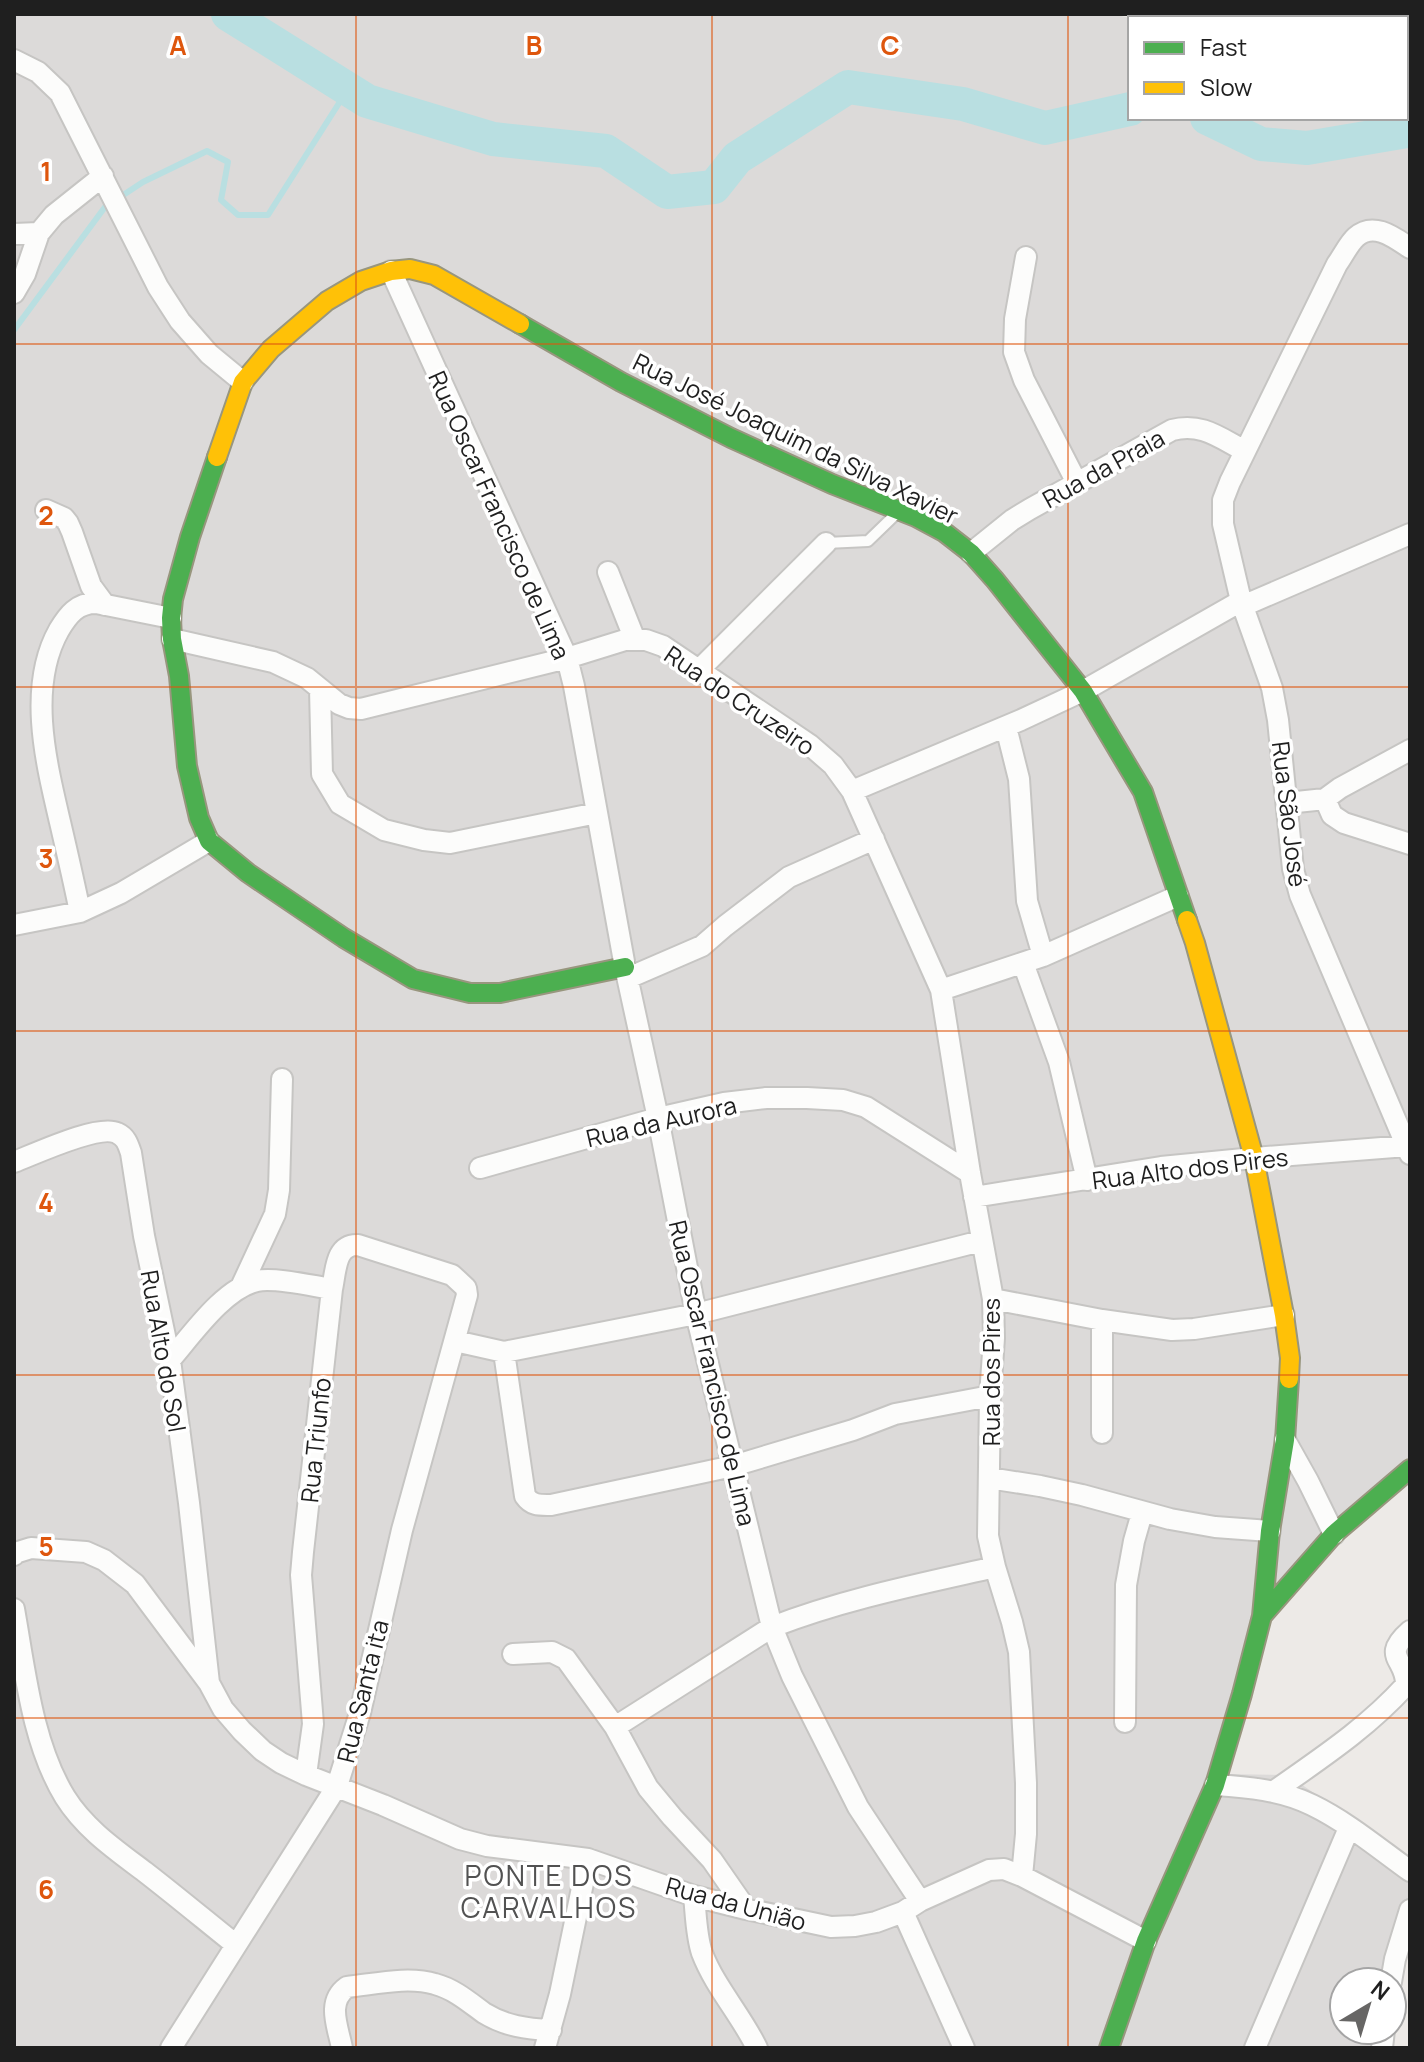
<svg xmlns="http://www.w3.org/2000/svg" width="1424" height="2062" font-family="Manrope,sans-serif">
	<rect width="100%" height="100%" fill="#edeae7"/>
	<path fill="#dcdad9" d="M14 14H1112L1130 18V118H1406V95L1410 96V1468L1256 1605 1213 1774 1288 1775 1410 1860V1897L1392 1954 1391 1982H1344V2030H1389L1388 2048H14Z"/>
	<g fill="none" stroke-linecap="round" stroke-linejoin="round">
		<path stroke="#b9dfe1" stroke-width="6" d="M14 330 105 207 143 182 207 151 228 162 221 200 238 215H268L348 89"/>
		<path stroke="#b9dfe1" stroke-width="34" d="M228 14 367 101 493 139 606 151 667 192 714 187 737 158 848 87 963 104 1045 128 1130 109
			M1207 118 1261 144 1307 148 1407 131 1410 127"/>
		<g stroke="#c6c5c3" stroke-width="14">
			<path id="lane" d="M826 543 868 541 897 513"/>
		</g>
		<g stroke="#c6c5c3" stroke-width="24">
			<path id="street" d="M14 60 38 72 60 93 158 287 180 321 209 354 243 382
				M14 234 39 233
				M1410 248C1395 238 1374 221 1356 237 1349 243 1343 256 1337 264L1230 482 1223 500V524L1241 601 1272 688 1278 720 1293 869 1300 895 1410 1154
				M1026 257 1015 319 1014 352 1024 380 1077 483
				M391 271 567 658 574 686 625 967 658 1118 696 1314 772 1627 792 1676 858 1807 920 1901
				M14 293 25 274 39 233 54 215 103 176
				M46 510 64 518 68 523 72 532 91 586 105 605
				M971 553 1012 520 1030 509 1172 430C1201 422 1220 438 1245 451
				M608 572 635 640
				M172 639 273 662 307 678 339 704 349 708 361 709 567 658 625 640H646L663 646 810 745 833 765 852 791 941 990 970 1173 993 1299 994 1338 990 1396 988 1536 995 1567 1012 1622 1019 1652 1026 1783V1834L1022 1876
				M699 670 826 543
				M320 689 322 774 340 804 384 830 424 840 450 843 597 813
				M1006 727 1019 779 1027 901 1043 956
				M852 791 1021 720 1083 691 1241 601 1252 602 1410 534
				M1325 799 1332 815 1344 823 1410 844
				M1287 803 1325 799 1340 788 1410 750
				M80 912C74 882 67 852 60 822 46 762 27 687 59 630 68 615 77 603 96 603L171 618
				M14 925 80 912 121 893 209 841
				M1023 963 1059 1062 1087 1180
				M628 978 702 946 725 926 789 877 874 839
				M941 990 1043 956 1178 896
				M14 1162C35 1154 98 1124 117 1133 126 1137 128 1144 131 1153L144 1236 170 1360 189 1503 209 1683
				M480 1168 658 1118 724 1103 766 1098H807L843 1100 866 1107 970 1173
				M974 1197 1161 1167 1254 1158 1407 1146
				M241 1287 275 1214 279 1190 282 1079
				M993 1299 1102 1320 1172 1330 1194 1329 1284 1315
				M455 1341 504 1352 696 1314 981 1241
				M504 1352 525 1496C532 1506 540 1505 551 1505L733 1466 853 1430 895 1414 990 1396
				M170 1360C191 1336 224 1288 257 1281 275 1277 312 1286 332 1289
				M1102 1433V1320
				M1285 1440 1308 1481 1334 1534
				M989 1478 1040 1486 1082 1495 1170 1519 1215 1527 1270 1531
				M14 1555 15 1553 31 1548 86 1552 104 1560 135 1584 209 1683 223 1709 242 1731 263 1751 281 1763 306 1775 383 1805 460 1839 487 1846 588 1859 694 1896 746 1909 831 1927 855 1926 876 1922 903 1912 920 1901 989 1870 1004 1869 1022 1876 1146 1941
				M14 1609C25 1670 32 1743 65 1797 85 1829 116 1850 145 1872 176 1896 206 1921 236 1945
				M513 1654 552 1652 566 1659 615 1727
				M1125 1722 1126 1585 1134 1541 1142 1513
				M1215 1785C1247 1787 1282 1790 1312 1805 1347 1822 1378 1848 1410 1871
				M1273 1792C1321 1758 1366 1729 1406 1685 1407 1659 1380 1657 1410 1631
				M694 1896C696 1914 696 1935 702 1953 715 1987 741 2015 757 2048
				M746 1909 712 1860 672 1817 648 1788 615 1727 772 1627C844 1599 920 1584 995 1567
				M903 1912 964 2048
				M1391 1982 1395 1959 1410 1910
				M171 2048 337 1786 360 1713 402 1530 467 1295 466 1288 452 1275 358 1245C335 1244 336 1271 332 1289L303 1552 301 1575 313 1724 306 1775
				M342 2048C338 2027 326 2002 347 1987 375 1984 408 1976 435 1984 454 1989 469 2002 484 2013 505 2026 527 2029 551 2030
				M545 2048 560 1994 588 1859
				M1255 2048 1349 1828
				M1382 2048 1384 2030"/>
		</g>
		<g stroke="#98967e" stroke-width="22">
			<path id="fast" d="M520 324 621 382 731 438 832 484 916 517 944 532 971 553 995 580 1083 691 1143 792 1187 920
				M217 457 190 537 173 599 171 618 172 639 179 676 187 766 199 818 209 841 248 873 344 938 413 979 470 993H500L625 967
				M1262 1616 1334 1534 1410 1469
				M1109 2048 1146 1941 1215 1785 1242 1694 1262 1616 1270 1531 1285 1440 1289 1379"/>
		</g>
		<g stroke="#98967e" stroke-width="22">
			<path id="slow" d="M217 457 243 382 271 349 327 301 361 281 391 271 410 269 434 275 520 324
				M1187 920 1195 943 1254 1158 1284 1315 1290 1358 1289 1379"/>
		</g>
		<use href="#lane" stroke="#fcfcfb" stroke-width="10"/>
		<use href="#street" stroke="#fcfcfb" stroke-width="20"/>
		<use href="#fast" stroke="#4caf50" stroke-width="18"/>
		<use href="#slow" stroke="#ffc107" stroke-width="18"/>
	</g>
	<path fill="none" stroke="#de560d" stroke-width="2" stroke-opacity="0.55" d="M356 14V2048M712 14V2048M1068 14V2048M14 344H1410M14 687H1410M14 1031H1410M14 1375H1410M14 1718H1410"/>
	<g text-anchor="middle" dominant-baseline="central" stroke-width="7" stroke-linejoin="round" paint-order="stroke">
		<g font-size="24" fill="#1f1f1f" stroke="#fff">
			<text transform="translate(796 438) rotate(26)">Rua José Joaquim da Silva Xavier</text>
			<text transform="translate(1103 468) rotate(-29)">Rua da Praia</text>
			<text transform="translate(500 515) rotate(66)">Rua Oscar Francisco de Lima</text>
			<text transform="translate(740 700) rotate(34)">Rua do Cruzeiro</text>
			<text transform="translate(1290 814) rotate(83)">Rua São José</text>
			<text transform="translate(661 1121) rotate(-13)">Rua da Aurora</text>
			<text transform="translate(1190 1168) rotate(-7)">Rua Alto dos Pires</text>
			<text transform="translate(164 1351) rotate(80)">Rua Alto do Sol</text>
			<text transform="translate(990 1372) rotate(-90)">Rua dos Pires</text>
			<text transform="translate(713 1373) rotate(77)">Rua Oscar Francisco de Lima</text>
			<text transform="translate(315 1440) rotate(-84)">Rua Triunfo</text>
			<text transform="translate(362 1691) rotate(-76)">Rua Santa ita</text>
			<text transform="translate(736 1903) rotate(15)">Rua da União</text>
		</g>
		<g font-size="28" letter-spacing="2" fill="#525252" stroke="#fff">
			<text x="549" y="1875">PONTE DOS<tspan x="549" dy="32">CARVALHOS</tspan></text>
		</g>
	</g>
	<g font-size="26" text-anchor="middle" font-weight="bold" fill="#de560d" stroke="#fff" stroke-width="7" stroke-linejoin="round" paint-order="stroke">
		<text x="178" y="55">A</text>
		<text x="534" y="55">B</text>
		<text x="890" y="55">C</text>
		<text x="46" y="181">1</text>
		<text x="46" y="525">2</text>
		<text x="46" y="868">3</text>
		<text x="46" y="1212">4</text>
		<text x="46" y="1556">5</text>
		<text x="46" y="1899">6</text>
	</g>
	<rect width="1424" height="2062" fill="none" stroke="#1f1f1f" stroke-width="32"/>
	<rect x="1128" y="16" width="280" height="104" fill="#ffffff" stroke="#a5a5a5" stroke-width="2"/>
	<rect x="1144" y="42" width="40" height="12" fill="#4caf50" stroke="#a5a5a5" stroke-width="2"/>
	<text x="1200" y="56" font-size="24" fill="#1f1f1f">Fast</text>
	<rect x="1144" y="82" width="40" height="12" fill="#ffc107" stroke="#a5a5a5" stroke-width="2"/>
	<text x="1200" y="96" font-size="24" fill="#1f1f1f">Slow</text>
	<g transform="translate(1368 2006) rotate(38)"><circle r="38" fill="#ffffff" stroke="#a5a5a5" stroke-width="2"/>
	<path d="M0-6L14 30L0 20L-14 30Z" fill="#676665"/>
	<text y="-12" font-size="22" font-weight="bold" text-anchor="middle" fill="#1f1f1f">N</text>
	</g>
</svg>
